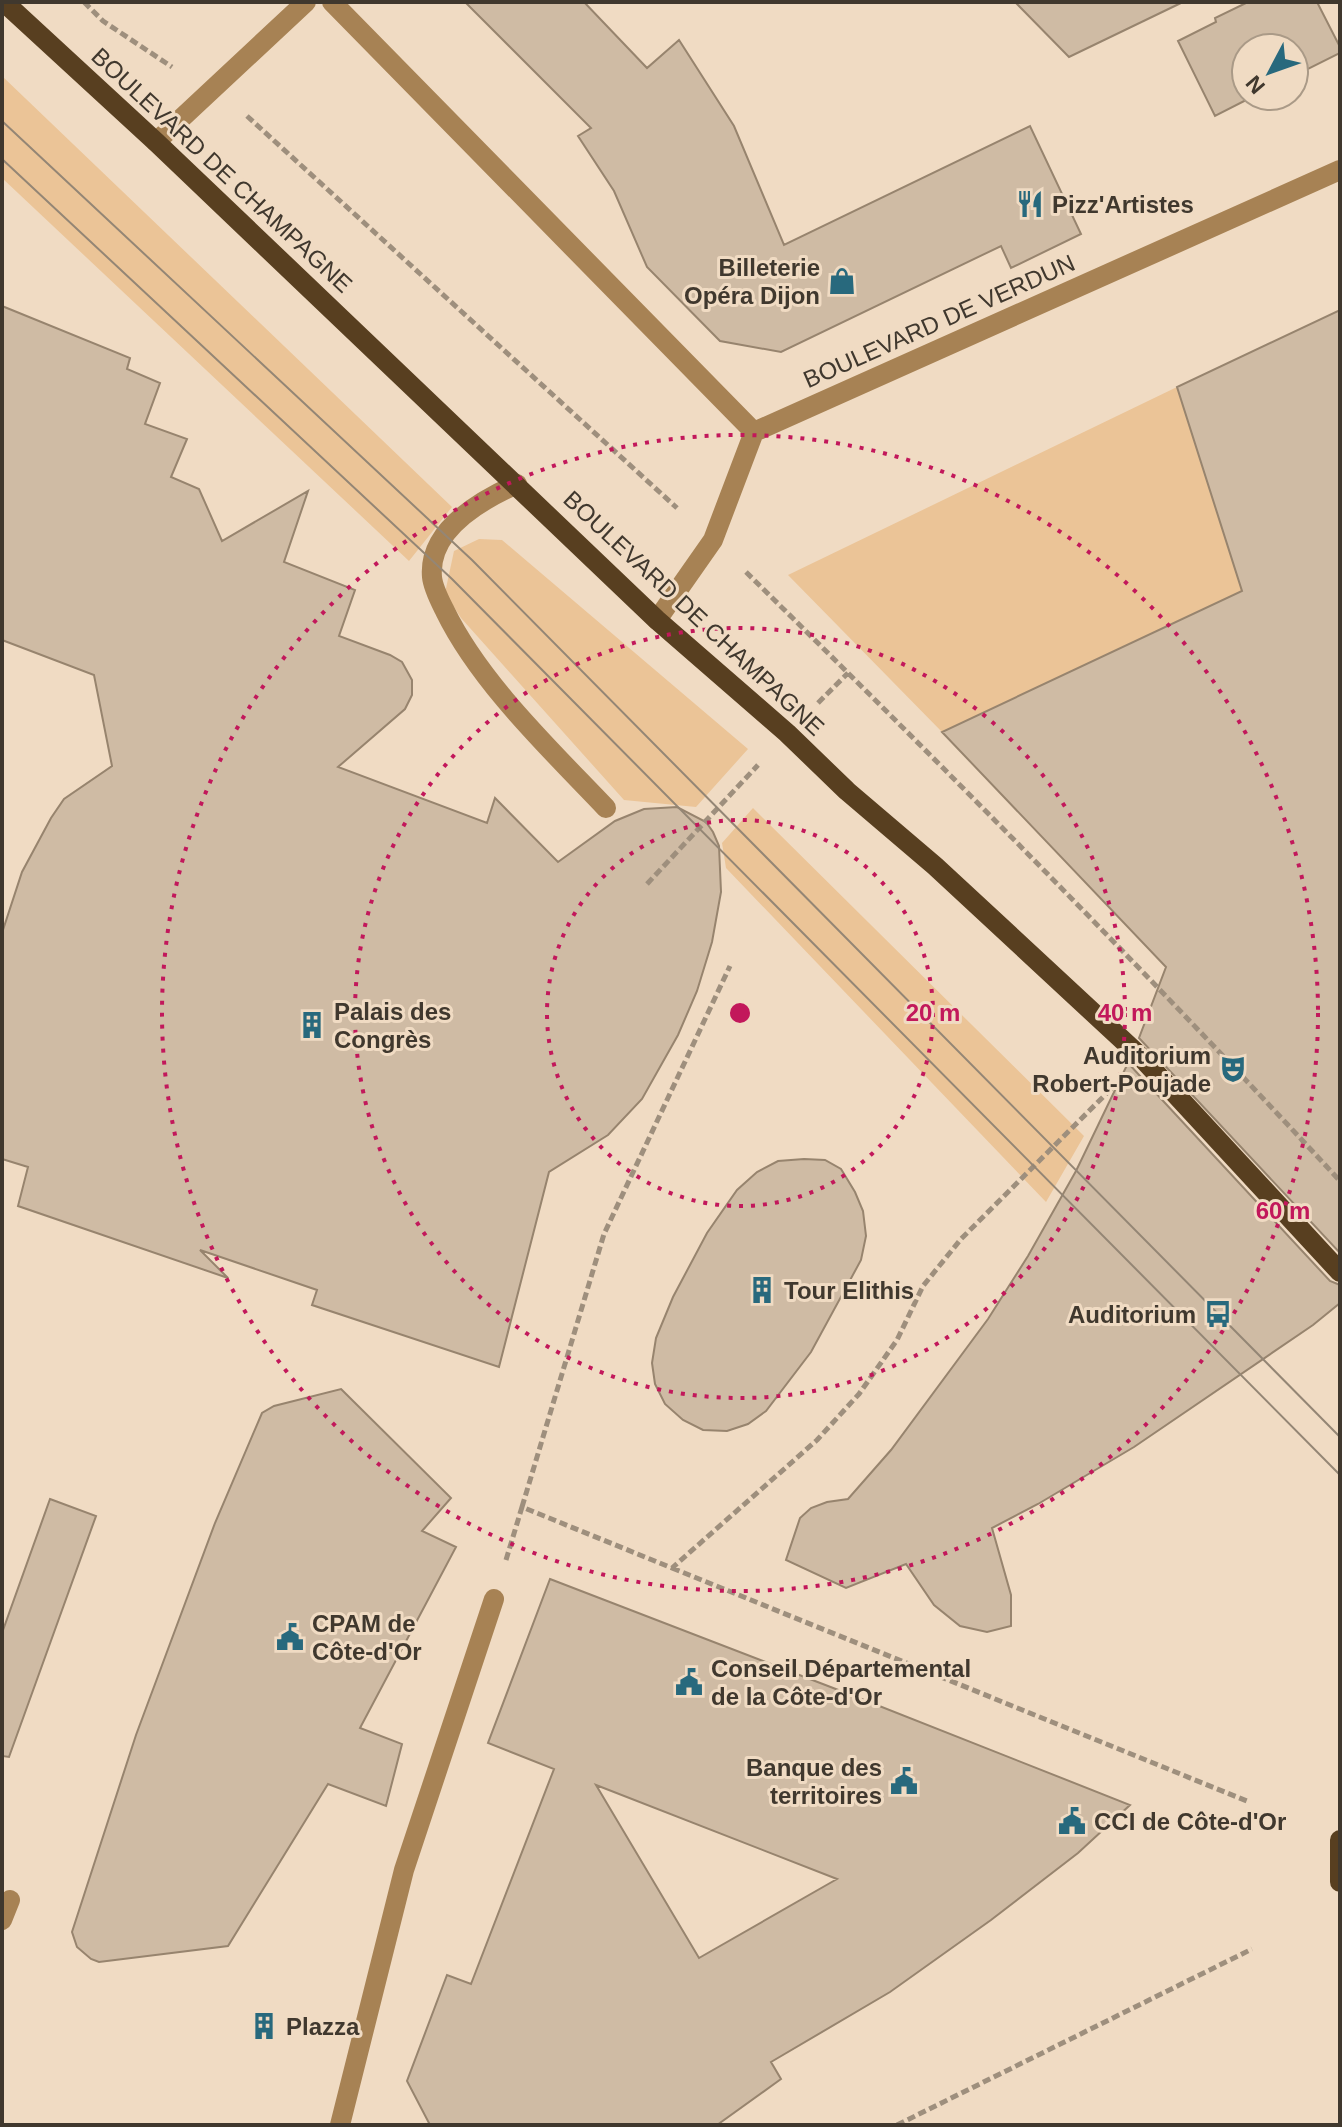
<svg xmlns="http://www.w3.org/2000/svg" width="1342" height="2127" font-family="Arial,sans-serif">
	<rect width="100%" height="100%" fill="#f0dbc3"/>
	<path fill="#ebc497" d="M2 76 452 507 409 561 2 178Z
		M1177 387 1242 591 942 732 788 575Z
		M479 539 502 540 748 749 696 807 624 800 461 618 445 593 454 551Z
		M753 808 1084 1136 1046 1202 726 868 722 843Z"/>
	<path fill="#cfbba4" stroke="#97846e" stroke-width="2" fill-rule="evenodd" d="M465 2H584L647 68 679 40 734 126 784 245 1030 126 1081 234 1011 268 1001 246 781 352 720 341 647 267 614 191 578 136 591 128Z
		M1015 2H1183L1069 57Z
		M1248 2H1317L1340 47V53L1294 76V48H1246V96H1254L1215 116 1178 41 1216 22 1215 18Z
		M2 306 130 358 127 369 160 383 145 424 187 439 171 477 199 489 222 541 308 491 284 562 355 590 339 636 390 655 402 662 412 680V695L405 709 338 767 487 823 495 798 558 862 615 821 644 809 677 807 706 822 713 832 719 846 721 892 712 942 697 991 678 1035 642 1099 608 1135 549 1172 499 1367 312 1305 317 1290 200 1250 228 1278 18 1206 28 1167 2 1159V933L22 872 51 818 64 799 112 766 94 675 2 640Z
		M1340 310V1253L1139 1038 1166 967 942 732 1242 591 1177 387Z
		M1128 1063 1330 1281 1340 1285V1303L1313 1325 1134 1447 1038 1504 992 1528 1011 1595V1626L987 1632 960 1626 934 1605 906 1564 846 1588 786 1560 800 1518 811 1508 827 1502 848 1499 891 1450 988 1319 1028 1256 1076 1171Z
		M804 1159 825 1160 841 1169 855 1192 863 1211 866 1236 861 1260 811 1352 766 1411 748 1424 727 1431 703 1430 683 1420 665 1404 655 1384 652 1363 656 1338 673 1297 707 1233 737 1190 757 1172 778 1161Z
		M341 1389 451 1498 422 1531 456 1547 360 1728 402 1744 386 1806 328 1784 228 1946 99 1962 91 1959 77 1947 72 1932 136 1735 215 1523 262 1413 274 1406Z
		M50 1499 96 1516 9 1757 2 1756V1633Z
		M550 1579 854 1696 1130 1805 1078 1853 991 1920 890 1992 771 2062 781 2079 717 2125H430L407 2081 447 1975 471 1984 554 1769 488 1743ZM596 1785 837 1879 699 1958Z"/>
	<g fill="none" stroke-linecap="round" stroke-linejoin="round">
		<path stroke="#9e8f7d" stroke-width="5" stroke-dasharray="8 4" stroke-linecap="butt" d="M84 2 103 21 172 67
			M247 116 677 508
			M746 572C948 771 1148 973 1340 1181
			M818 703 848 673
			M647 884 758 765
			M522 1507 604 1234 730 966
			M506 1560 522 1507 672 1568 817 1440 859 1394 897 1340 923 1286 961 1239 1112 1088
			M672 1568 1247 1801
			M897 2125 1252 1949"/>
		<path stroke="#a78254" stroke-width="20" d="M332 2 754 432
			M156 142 306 2
			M517 484C481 500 428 530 432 577 433 588 440 601 445 611 480 683 551 750 606 808
			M657 620 713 540 754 432 1340 170
			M2 1920 10 1900
			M340 2125 404 1870 494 1599"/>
		<path stroke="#583f20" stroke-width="20" d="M4 2 156 142 657 620 787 733 847 791 935 866 1142 1058 1340 1272
			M1340 1840V1882"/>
		<path stroke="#948675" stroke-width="2" d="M2 121 472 560 1340 1437
			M2 159 452 579 1340 1475"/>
	</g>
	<g fill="none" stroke="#c2185b" stroke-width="4" stroke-dasharray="4 8">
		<circle cx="740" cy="1013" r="193"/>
		<circle cx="740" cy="1013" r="385"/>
		<circle cx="740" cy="1013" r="578"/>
	</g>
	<defs>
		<g id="restaurant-bare" transform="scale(2.16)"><path d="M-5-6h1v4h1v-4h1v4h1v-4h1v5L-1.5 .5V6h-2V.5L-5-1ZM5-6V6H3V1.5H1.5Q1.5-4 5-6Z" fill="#28697d" stroke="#f0dbc3" stroke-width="2.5" paint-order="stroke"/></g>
		<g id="shop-bare" transform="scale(2.16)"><path d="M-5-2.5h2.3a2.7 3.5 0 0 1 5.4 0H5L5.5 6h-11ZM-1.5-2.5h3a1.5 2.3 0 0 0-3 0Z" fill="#28697d" stroke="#f0dbc3" stroke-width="2.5" paint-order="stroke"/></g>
		<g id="building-bare" transform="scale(2.16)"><path d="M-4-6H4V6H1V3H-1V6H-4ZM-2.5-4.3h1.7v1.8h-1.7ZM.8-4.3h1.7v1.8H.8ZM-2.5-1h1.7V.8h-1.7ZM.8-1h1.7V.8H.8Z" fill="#28697d" stroke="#f0dbc3" stroke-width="2.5" paint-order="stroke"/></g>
		<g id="theatre-bare" transform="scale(2.16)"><path d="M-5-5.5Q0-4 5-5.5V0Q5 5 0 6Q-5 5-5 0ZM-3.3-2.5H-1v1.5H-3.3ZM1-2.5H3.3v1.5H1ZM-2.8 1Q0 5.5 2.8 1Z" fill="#28697d" stroke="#f0dbc3" stroke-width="2.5" paint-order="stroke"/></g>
		<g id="bus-bare" transform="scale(2.16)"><path d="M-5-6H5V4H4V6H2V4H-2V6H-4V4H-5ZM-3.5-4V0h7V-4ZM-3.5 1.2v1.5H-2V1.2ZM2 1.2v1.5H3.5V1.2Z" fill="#28697d" stroke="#f0dbc3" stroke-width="2.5" paint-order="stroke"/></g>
		<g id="civic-bare" transform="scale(2.16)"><path d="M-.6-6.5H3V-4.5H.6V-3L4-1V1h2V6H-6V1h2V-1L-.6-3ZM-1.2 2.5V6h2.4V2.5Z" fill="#28697d" stroke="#f0dbc3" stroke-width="2.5" paint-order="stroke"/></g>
	</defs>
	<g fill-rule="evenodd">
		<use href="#restaurant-bare" x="1030" y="204"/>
		<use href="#shop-bare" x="842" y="281"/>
		<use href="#building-bare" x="312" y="1025"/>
		<use href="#theatre-bare" x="1233" y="1069"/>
		<use href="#building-bare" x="762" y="1290"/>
		<use href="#bus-bare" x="1218" y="1314"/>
		<use href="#civic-bare" x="290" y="1637"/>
		<use href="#civic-bare" x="689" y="1682"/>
		<use href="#civic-bare" x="904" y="1781"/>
		<use href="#civic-bare" x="1072" y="1821"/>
		<use href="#building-bare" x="264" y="2026"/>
	</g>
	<g text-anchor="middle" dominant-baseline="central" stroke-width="6" stroke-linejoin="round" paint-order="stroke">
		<g font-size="24" fill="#40382e" stroke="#f0dbc3">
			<text transform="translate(222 170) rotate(43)">BOULEVARD DE CHAMPAGNE</text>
			<text transform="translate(939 321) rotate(-24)">BOULEVARD DE VERDUN</text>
			<text transform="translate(694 613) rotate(43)">BOULEVARD DE CHAMPAGNE</text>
		</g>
		<g font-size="24" font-weight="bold" fill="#40382e" stroke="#f0dbc3" text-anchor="start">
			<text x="1052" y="204">Pizz'Artistes</text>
			<text x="820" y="267" text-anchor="end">Billeterie<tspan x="820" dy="28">Opéra Dijon</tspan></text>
			<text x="334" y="1011">Palais des<tspan x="334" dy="28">Congrès</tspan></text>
			<text x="1211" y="1055" text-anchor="end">Auditorium<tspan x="1211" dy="28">Robert-Poujade</tspan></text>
			<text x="784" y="1290">Tour Elithis</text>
			<text x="1196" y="1314" text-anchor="end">Auditorium</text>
			<text x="312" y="1623">CPAM de<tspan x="312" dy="28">Côte-d'Or</tspan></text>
			<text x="711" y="1668">Conseil Départemental<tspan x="711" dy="28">de la Côte-d'Or</tspan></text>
			<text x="882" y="1767" text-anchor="end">Banque des<tspan x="882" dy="28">territoires</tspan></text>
			<text x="1094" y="1821">CCI de Côte-d'Or</text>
			<text x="286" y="2026">Plazza</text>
		</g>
	</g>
	<circle cx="740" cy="1013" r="12" fill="#c2185b" stroke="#f0dbc3" stroke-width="4"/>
	<g font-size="24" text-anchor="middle" font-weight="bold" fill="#c2185b" stroke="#f0dbc3" stroke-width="6" stroke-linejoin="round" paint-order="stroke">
		<text x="933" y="1021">20 m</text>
		<text x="1125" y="1021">40 m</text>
		<text x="1283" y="1219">60 m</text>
	</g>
	<rect width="1342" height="2127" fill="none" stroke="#40382e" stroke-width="8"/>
	<g transform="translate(1270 72) rotate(229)"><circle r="38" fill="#f0dbc3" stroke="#aa9a87" stroke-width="2"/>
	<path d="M0-6L14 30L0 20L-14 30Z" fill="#28697d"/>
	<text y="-12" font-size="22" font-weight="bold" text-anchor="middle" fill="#40382e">N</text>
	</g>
</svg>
